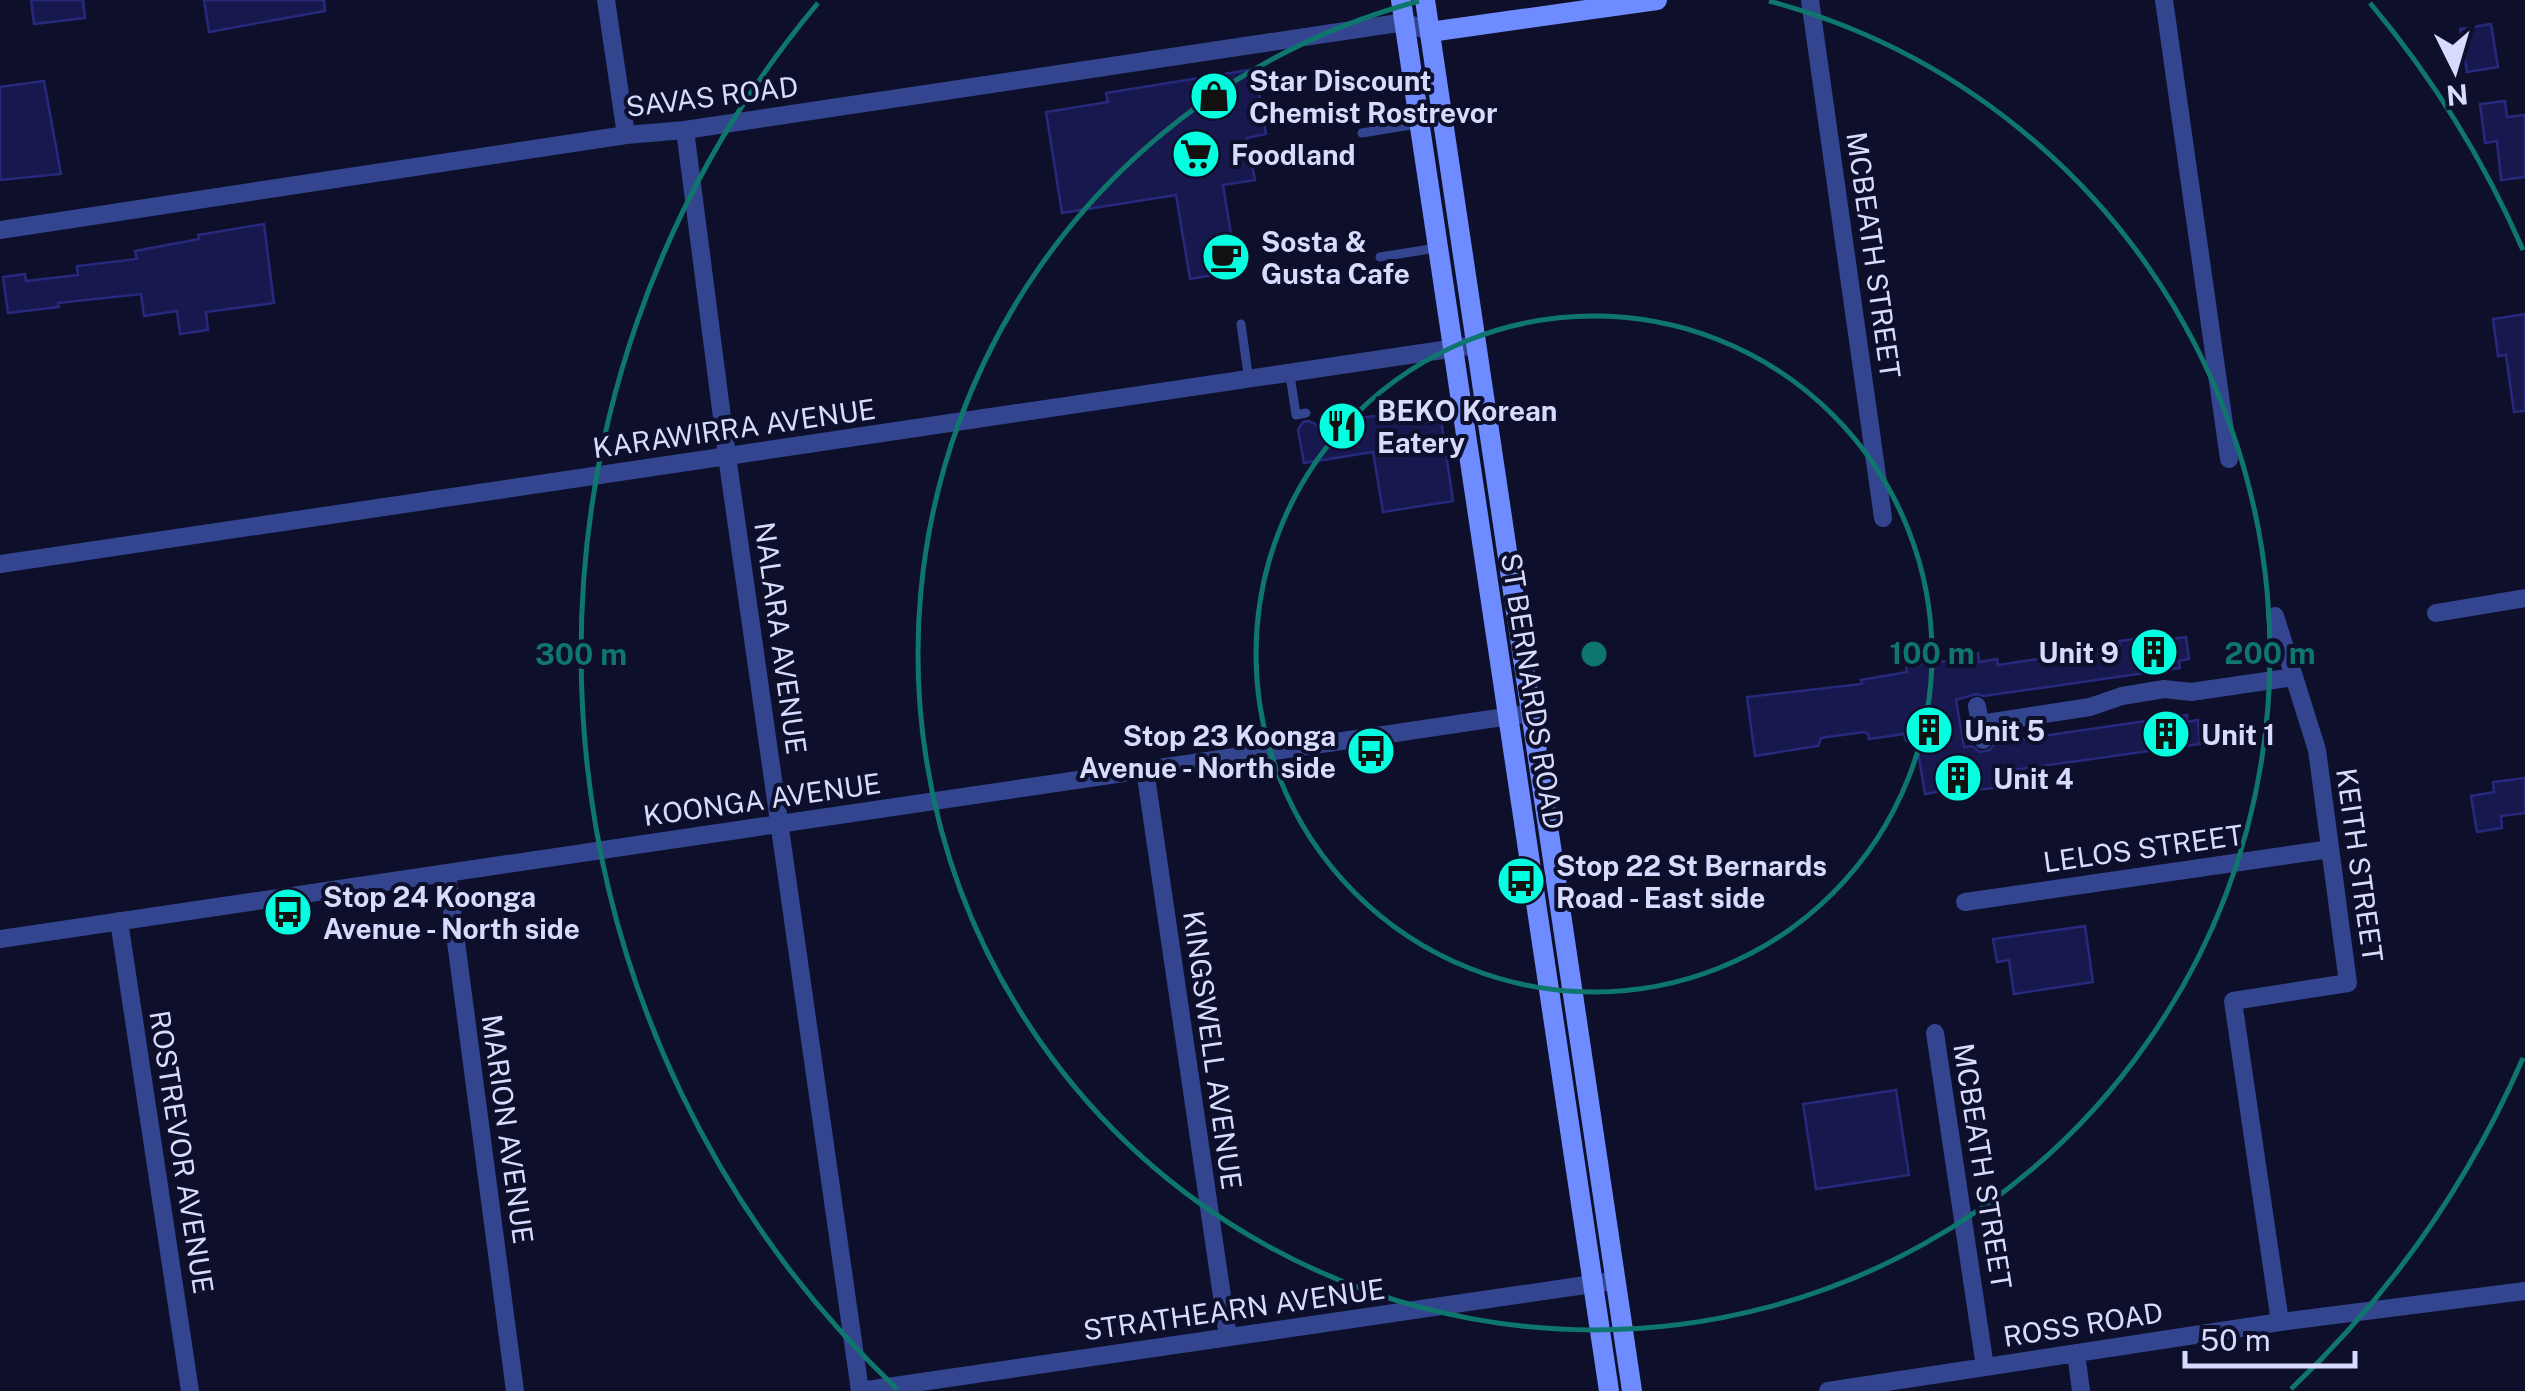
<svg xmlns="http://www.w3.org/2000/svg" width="2525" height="1391" font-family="'Public Sans',sans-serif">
	<rect width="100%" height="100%" fill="#0d0f2b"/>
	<path fill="#17194e" stroke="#27297c" stroke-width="2.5" d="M31 0H83L85 18 34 24Z
		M204 0H324L325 11 209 32Z
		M2491 24 2498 67 2467 72 2460 29Z
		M1255 69 1266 134 1247 138 1255 180 1223 185 1237 271 1190 279 1176 195 1062 213 1046 112 1108 102 1106 93Z
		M44 81 61 174 0 180V87Z
		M2505 101 2507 117 2525 115V177L2501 180 2497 141 2485 143 2480 104Z
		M264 224 274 303 206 312 208 330 180 334 177 311 144 316 141 294 58 303 59 307 8 313 3 277 25 274 26 281 78 275 77 266 137 259 135 251 199 239 198 235Z
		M2525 314V411L2514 412 2506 355 2498 356 2493 319Z
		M1439 406 1453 501 1383 512 1373 452 1304 463 1298 430 1303 422 1309 421 1317 425Z
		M2186 637 2189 659 2179 661 2180 668 1984 696 1976 694 1956 700 1964 747 1972 746 1980 752 1990 750 1995 743 2187 715V722L2198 720 2200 744 2013 770 2014 775 1994 779 1995 788 1976 790 1975 785 1925 794 1916 740 1906 741 1904 734 1869 739 1868 734 1864 732 1821 738 1818 746 1755 756 1747 697 1862 684 1861 680 1907 672 1906 666 1955 660 1954 656 1978 653 1979 662 1997 659 1998 665 2120 646 2119 641 2135 639 2136 644Z
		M2525 778V813L2501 816 2502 828 2477 832 2471 796 2494 792 2493 782Z
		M2085 926 2093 982 2014 994 2009 960 1997 962 1993 939Z
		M1896 1090 1909 1175 1816 1189 1803 1104Z"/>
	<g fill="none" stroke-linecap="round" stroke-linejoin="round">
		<path stroke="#33458f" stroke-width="9" d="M1362 133 1417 124
			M1380 257 1437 248
			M1241 324 1249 381
			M1290 375 1296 415 1306 413"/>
		<path stroke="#33458f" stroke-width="18" d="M606 0 626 135
			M1810 0 1883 518
			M2164 0 2229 459
			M685 130 727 456 860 1391 1606 1282
			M0 230 626 135 685 130 1405 22 1430 32
			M0 564 1476 345
			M2436 613 2525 598
			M2275 616 2317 750 2348 983 2233 1001 2280 1322
			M1977 706 1983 740
			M1980 724 2090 707 2122 696 2164 689 2191 692 2294 677
			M1145 770 1228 1337
			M447 873 515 1391
			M1965 902 2330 849
			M119 921 190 1391
			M0 939 1531 713
			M1935 1033 1985 1367
			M2076 1353 2081 1391
			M1828 1391 2280 1322 2525 1291"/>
		<path stroke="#6e8cff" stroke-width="20" d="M1401 0 1609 1391
			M1425 0 1632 1391
			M1430 32 1657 0"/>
	</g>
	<g fill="none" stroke="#0f766e" stroke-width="5">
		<circle cx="1594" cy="654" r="338"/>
		<path d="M1769 1A676 676 0 1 1 1419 1"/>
		<path d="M2523 1058A1013 1013 0 0 1 2291 1389M897 1389A1013 1013 0 0 1 818 3M2370 3A1013 1013 0 0 1 2523 250"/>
	</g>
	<defs>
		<g id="shop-disc" transform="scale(2.5)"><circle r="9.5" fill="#03ffdf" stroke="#0d0f2b"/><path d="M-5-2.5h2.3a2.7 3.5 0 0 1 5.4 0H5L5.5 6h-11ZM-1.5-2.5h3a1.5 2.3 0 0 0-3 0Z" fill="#111"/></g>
		<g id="supermarket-disc" transform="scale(2.5)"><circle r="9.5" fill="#03ffdf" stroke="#0d0f2b"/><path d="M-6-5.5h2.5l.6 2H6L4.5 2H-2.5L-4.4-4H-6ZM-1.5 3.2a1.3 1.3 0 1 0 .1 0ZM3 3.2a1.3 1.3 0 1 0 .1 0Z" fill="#111"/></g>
		<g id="cafe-disc" transform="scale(2.5)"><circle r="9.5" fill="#03ffdf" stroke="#0d0f2b"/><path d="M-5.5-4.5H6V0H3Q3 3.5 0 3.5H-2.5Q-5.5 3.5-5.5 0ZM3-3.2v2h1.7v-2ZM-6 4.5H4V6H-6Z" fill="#111"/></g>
		<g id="restaurant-disc" transform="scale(2.5)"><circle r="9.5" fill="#03ffdf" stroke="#0d0f2b"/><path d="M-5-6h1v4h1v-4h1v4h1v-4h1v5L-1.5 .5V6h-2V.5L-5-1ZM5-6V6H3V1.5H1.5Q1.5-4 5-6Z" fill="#111"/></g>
		<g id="building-disc" transform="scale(2.5)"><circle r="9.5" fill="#03ffdf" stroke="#0d0f2b"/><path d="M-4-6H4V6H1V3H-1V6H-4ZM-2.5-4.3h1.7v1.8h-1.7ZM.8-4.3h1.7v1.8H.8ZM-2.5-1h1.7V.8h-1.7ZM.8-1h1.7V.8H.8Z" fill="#111"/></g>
		<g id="bus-disc" transform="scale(2.5)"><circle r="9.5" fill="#03ffdf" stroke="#0d0f2b"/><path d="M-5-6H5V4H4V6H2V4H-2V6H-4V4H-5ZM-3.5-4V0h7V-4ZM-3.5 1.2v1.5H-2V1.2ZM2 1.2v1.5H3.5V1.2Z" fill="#111"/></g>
	</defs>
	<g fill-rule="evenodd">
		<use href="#shop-disc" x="1214" y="96"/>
		<use href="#supermarket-disc" x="1196" y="154"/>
		<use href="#cafe-disc" x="1226" y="257"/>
		<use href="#restaurant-disc" x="1342" y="426"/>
		<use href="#building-disc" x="2154" y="652"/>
		<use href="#building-disc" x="1929" y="730"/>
		<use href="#building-disc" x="2166" y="734"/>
		<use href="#bus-disc" x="1371" y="751"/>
		<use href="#building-disc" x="1958" y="778"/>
		<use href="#bus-disc" x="1521" y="881"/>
		<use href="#bus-disc" x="288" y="912"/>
	</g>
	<g text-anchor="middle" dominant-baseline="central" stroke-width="8" stroke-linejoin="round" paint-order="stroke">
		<g font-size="28" font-weight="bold" fill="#d7dcff" stroke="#0d0f2b" text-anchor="start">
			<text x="1249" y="80">Star Discount<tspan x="1249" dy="32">Chemist Rostrevor</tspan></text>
			<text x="1231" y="154">Foodland</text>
			<text x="1261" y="241">Sosta &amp;<tspan x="1261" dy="32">Gusta Cafe</tspan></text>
			<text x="1377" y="410">BEKO Korean<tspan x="1377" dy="32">Eatery</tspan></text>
			<text x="2119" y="652" text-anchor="end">Unit 9</text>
			<text x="1964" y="730">Unit 5</text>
			<text x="2201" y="734">Unit 1</text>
			<text x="1336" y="735" text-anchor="end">Stop 23 Koonga<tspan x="1336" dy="32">Avenue - North side</tspan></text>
			<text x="1993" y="778">Unit 4</text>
			<text x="1556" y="865">Stop 22 St Bernards<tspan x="1556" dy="32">Road - East side</tspan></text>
			<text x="323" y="896">Stop 24 Koonga<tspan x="323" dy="32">Avenue - North side</tspan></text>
		</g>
		<g font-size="28" fill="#d7dcff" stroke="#0d0f2b">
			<text transform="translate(712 96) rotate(-7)">SAVAS ROAD</text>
			<text transform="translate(1874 255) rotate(82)">MCBEATH STREET</text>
			<text transform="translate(734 428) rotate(-8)">KARAWIRRA AVENUE</text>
			<text transform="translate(781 638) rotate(82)">NALARA AVENUE</text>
			<text transform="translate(1533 691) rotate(81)">ST BERNARDS ROAD</text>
			<text transform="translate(762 799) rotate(-8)">KOONGA AVENUE</text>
			<text transform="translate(2143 848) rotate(-8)">LELOS STREET</text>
			<text transform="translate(2360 865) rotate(82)">KEITH STREET</text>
			<text transform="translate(1213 1050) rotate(82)">KINGSWELL AVENUE</text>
			<text transform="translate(508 1129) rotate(82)">MARION AVENUE</text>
			<text transform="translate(182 1152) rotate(81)">ROSTREVOR AVENUE</text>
			<text transform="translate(1983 1166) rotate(81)">MCBEATH STREET</text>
			<text transform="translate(1234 1309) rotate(-8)">STRATHEARN AVENUE</text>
			<text transform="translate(2083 1324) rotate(-9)">ROSS ROAD</text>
		</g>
	</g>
	<circle cx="1594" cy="654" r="15" fill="#0f766e" stroke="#0d0f2b" stroke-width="5"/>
	<g font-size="30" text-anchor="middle" font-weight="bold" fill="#0f766e" stroke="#0d0f2b" stroke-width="8" stroke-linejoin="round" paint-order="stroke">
		<text x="1932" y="664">100 m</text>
		<text x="2270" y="664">200 m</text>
		<text x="581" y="665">300 m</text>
	</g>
	<g transform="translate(2455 70) rotate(175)" stroke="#0d0f2b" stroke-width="8" paint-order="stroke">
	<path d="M0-8L18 38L0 25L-18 38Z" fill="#d7dcff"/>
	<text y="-15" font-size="28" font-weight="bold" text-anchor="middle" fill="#d7dcff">N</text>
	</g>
	<path d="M2185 1351v15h170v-15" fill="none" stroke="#d7dcff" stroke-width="5"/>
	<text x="2200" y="1351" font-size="30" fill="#d7dcff" stroke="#0d0f2b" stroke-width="8" paint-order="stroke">50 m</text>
</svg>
